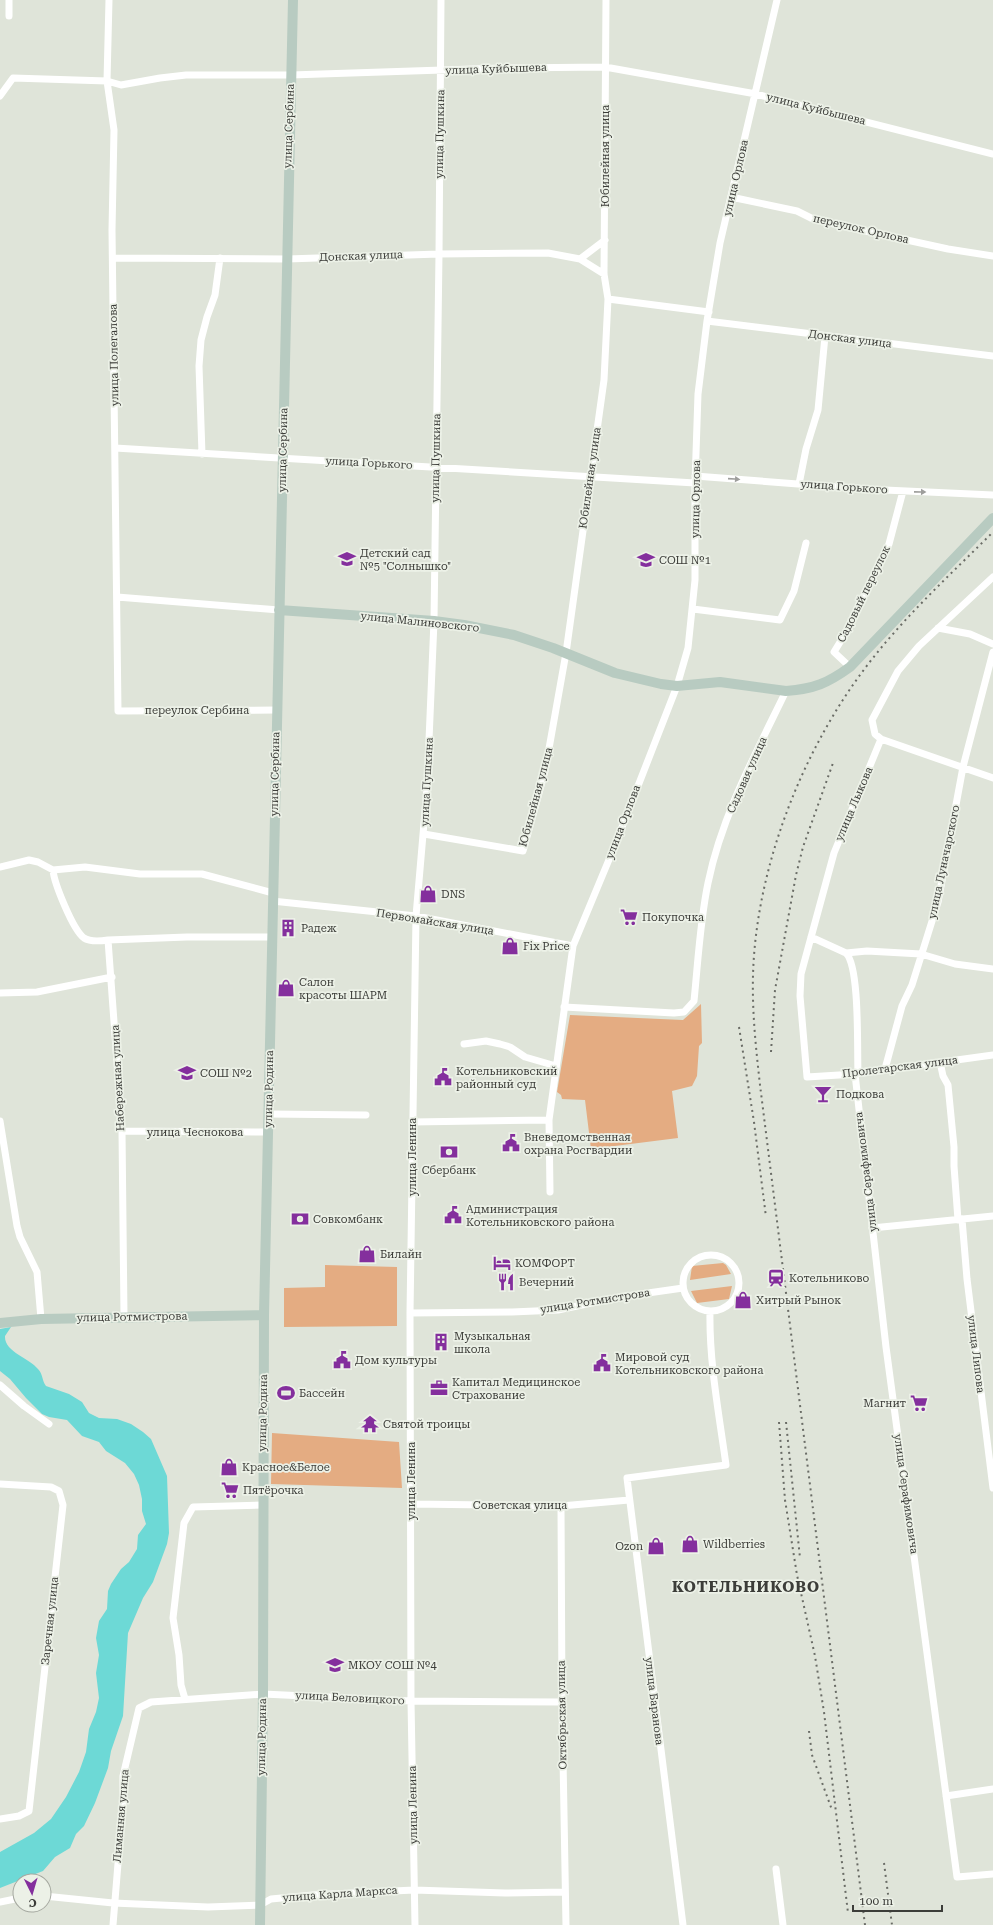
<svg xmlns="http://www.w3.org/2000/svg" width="993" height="1925" font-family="'Roboto Serif',serif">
	<rect width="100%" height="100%" fill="#dfe4d9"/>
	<path fill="#e4ac82" d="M701 1004 702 1043 699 1046 697 1076 692 1086 672 1091 678 1138 591 1149 585 1100 562 1099 561 1095 557 1092 570 1015 683 1020Z
		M723 1263 726 1265 731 1274 690 1280 692 1266Z
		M325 1265 397 1267V1326L284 1327V1288L325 1287Z
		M732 1286 729 1299 697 1303 691 1291Z
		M272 1433 399 1442 402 1488 271 1484Z"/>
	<path fill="#6dd9d6" d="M11 1327 5 1336C4 1352 30 1358 38 1369 43 1374 42 1381 46 1386L69 1394 82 1402 89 1413 99 1418 117 1419 131 1424 143 1432 151 1439 167 1476 169 1533 167 1544 153 1582 143 1598 128 1633 123 1716 111 1751 108 1768 95 1803 84 1826 76 1834 70 1848 55 1857 43 1871 0 1888V1852L34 1833 51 1819 66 1797 79 1772 86 1752 89 1729 96 1712 99 1698 96 1673 99 1655 96 1638 99 1621 107 1609 108 1591 111 1584 121 1569 129 1562 137 1549 138 1535 146 1524 142 1511V1499L139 1485 134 1474 125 1463 106 1451 99 1442 82 1436 67 1420 49 1417 42 1414 26 1398 10 1379 0 1371V1329Z"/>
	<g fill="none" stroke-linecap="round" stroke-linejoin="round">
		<path stroke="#fff" stroke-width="7" d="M9 0V16
			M109 0 107 81 114 130 112 230 118 711 276 710
			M0 96 13 78 107 81 121 85 160 78 186 75H291L503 68 605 67 756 94 993 154
			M731 197 797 211 811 218 838 225 948 249 993 256
			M113 258 287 259 439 254 548 253 580 259 604 274
			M580 259 605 240
			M608 299 709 312
			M707 321 993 356
			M115 448 695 483
			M202 454 199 366 201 340 207 317 215 295 220 258
			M695 476 863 489 993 495
			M799 484 806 449 818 410 825 336
			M993 577 919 646 898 671 872 720 875 734 881 739 993 778
			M117 597 279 610
			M693 609 780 620 794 591 806 543
			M938 628 970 634 993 644
			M850 667 834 652 845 634 889 544 903 491
			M881 739 834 853 801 974 800 996 807 1077 855 1074 993 1055
			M424 834 523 851 545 771 566 653 604 380 608 299 604 274 606 0
			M0 867 29 860 38 862 53 870 85 867 140 874H202L273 893
			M53 870C54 883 73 930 84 938 90 942 101 941 108 940L122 1131 124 1316
			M272 901 416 916 573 946
			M811 937 846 953 867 951 921 954 955 964 993 969
			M108 940 187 937H271
			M846 953C860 967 857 1050 858 1073
			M0 993 37 992 112 977
			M564 1007 674 1013 684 1012 694 1001C698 962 700 921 708 883 722 815 756 753 786 691
			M464 1044 486 1041 500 1044 510 1047 525 1057 556 1066
			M940 1062 943 1076 948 1085 954 1147V1166L958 1220
			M885 1069 902 1006 912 985 938 902 963 767 993 652
			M855 1074 886 1347 957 1877 993 1874
			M268 1114 366 1115
			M0 1121 17 1226 20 1237 37 1272 41 1319
			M412 1122 549 1120
			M122 1131 268 1132
			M550 1192 549 1120 573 946 613 850 677 686 688 648 695 580V483L698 394 707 321 720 243 777 0
			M962 1219 967 1279 993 1488
			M872 1228 993 1216
			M683 1283a28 28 0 1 1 56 0a28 28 0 1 1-56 0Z
			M410 1313 512 1312 558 1310 620 1297 683 1288
			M0 1385 24 1406 49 1424
			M0 1484 51 1487 59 1491 63 1505 29 1811 19 1816 0 1819
			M411 1504 561 1506 629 1500
			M561 1506 562 1702 566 1925
			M185 1699 181 1685 179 1655 173 1618 184 1523 193 1507 262 1505
			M946 1796 993 1789
			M776 1869 783 1925
			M44 1896 113 1903 208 1907 260 1905 271 1899 313 1895 414 1890 505 1893 565 1892
			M0 1902 20 1898
			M113 1925 123 1802V1776L139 1708 151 1702 263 1694 411 1701 562 1702
			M415 1925 411 1701 410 1313 416 916 427 788 434 621 439 254 441 0
			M683 1925 627 1478 726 1465C719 1414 709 1362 710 1311"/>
		<path stroke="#b8cbc1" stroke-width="10" d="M279 610 434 621 464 625 514 635 553 648 615 673 661 684 677 686 720 682 786 691C814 689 828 683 850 667L993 518
			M0 1323 41 1319 264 1315
			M260 1925 263 1694 264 1315 293 0"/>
		<path stroke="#6a6c66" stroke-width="2" stroke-dasharray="2 4" stroke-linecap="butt" d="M739 1027 754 1122 766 1217
			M771 1052 775 990 796 875 803 847 833 763
			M779 1422 785 1500 797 1575 815 1656 824 1712 848 1913
			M786 1422 800 1558
			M809 1731 812 1755 832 1810
			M884 1863 892 1925
			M865 1925 760 1085C756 1049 752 1012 753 975 756 867 803 748 869 663 906 615 951 574 993 532"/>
	</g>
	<defs><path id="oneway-solid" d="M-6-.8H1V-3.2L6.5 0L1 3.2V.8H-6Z"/></defs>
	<g fill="#9e9e9c">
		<use href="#oneway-solid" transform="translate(734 479) rotate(4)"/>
		<use href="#oneway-solid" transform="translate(920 492) rotate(1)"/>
	</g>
	<defs>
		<g id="school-bare" transform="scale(1.38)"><path d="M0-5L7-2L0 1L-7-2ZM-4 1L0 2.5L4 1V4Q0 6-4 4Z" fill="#842f9d" stroke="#ecf1e7" stroke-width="2.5" paint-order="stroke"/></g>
		<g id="shop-bare" transform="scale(1.38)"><path d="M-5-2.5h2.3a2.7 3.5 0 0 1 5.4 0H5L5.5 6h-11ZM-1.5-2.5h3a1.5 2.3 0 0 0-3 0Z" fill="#842f9d" stroke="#ecf1e7" stroke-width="2.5" paint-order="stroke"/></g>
		<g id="supermarket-bare" transform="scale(1.38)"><path d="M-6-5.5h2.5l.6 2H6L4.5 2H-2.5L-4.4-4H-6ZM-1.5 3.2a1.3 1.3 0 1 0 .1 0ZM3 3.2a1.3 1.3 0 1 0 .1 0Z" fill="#842f9d" stroke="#ecf1e7" stroke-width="2.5" paint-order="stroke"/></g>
		<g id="building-bare" transform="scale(1.38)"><path d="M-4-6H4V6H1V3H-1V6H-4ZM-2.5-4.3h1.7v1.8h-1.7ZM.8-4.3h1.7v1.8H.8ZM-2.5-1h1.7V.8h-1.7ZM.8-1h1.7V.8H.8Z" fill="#842f9d" stroke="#ecf1e7" stroke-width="2.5" paint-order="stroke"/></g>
		<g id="civic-bare" transform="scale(1.38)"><path d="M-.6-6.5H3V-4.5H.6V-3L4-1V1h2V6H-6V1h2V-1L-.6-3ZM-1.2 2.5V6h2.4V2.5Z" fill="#842f9d" stroke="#ecf1e7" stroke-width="2.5" paint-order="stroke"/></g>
		<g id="bar-bare" transform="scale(1.38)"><path d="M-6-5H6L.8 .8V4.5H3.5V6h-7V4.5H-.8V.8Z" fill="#842f9d" stroke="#ecf1e7" stroke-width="2.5" paint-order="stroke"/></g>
		<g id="bank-bare" transform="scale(1.38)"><path d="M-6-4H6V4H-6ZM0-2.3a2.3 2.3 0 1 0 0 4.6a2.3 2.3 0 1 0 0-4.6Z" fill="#842f9d" stroke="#ecf1e7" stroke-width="2.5" paint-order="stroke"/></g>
		<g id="hotel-bare" transform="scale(1.38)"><path d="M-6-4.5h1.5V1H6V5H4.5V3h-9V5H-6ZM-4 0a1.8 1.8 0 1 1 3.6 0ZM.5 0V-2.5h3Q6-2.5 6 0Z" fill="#842f9d" stroke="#ecf1e7" stroke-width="2.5" paint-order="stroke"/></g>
		<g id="station-bare" transform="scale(1.38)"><path d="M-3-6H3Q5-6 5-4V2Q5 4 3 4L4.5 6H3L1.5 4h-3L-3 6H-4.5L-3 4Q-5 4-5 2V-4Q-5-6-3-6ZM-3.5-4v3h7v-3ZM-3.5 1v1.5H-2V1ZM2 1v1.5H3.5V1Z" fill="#842f9d" stroke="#ecf1e7" stroke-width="2.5" paint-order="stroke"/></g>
		<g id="restaurant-bare" transform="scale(1.38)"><path d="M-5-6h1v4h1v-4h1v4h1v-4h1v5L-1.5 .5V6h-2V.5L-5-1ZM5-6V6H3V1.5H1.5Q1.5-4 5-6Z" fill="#842f9d" stroke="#ecf1e7" stroke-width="2.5" paint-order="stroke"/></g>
		<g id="office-bare" transform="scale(1.38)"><path d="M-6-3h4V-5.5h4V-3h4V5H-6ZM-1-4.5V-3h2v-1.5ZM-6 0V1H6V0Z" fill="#842f9d" stroke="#ecf1e7" stroke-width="2.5" paint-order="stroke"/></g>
		<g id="stadium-bare" transform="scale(1.38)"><path d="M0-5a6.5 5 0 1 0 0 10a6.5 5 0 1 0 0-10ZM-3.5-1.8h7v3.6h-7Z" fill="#842f9d" stroke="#ecf1e7" stroke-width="2.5" paint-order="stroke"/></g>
		<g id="temple-bare" transform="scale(1.38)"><path d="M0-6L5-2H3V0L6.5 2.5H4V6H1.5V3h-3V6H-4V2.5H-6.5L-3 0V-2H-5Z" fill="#842f9d" stroke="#ecf1e7" stroke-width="2.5" paint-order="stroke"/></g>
	</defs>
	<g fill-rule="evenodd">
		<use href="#school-bare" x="347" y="559"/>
		<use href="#school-bare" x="646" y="560"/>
		<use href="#shop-bare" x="428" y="894"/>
		<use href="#supermarket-bare" x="629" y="917"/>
		<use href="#building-bare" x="288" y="928"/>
		<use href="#shop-bare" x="510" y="946"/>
		<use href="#shop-bare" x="286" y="988"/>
		<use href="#school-bare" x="187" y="1073"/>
		<use href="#civic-bare" x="443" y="1077"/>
		<use href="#bar-bare" x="823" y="1094"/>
		<use href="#civic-bare" x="511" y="1143"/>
		<use href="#bank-bare" x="449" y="1152"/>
		<use href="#civic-bare" x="453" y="1215"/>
		<use href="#bank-bare" x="300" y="1219"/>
		<use href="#shop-bare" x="367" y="1254"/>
		<use href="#hotel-bare" x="502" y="1263"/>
		<use href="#station-bare" x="776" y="1278"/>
		<use href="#restaurant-bare" x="506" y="1282"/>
		<use href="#shop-bare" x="743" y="1300"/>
		<use href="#building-bare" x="441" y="1342"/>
		<use href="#civic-bare" x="342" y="1360"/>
		<use href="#civic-bare" x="602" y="1363"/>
		<use href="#office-bare" x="439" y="1388"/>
		<use href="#stadium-bare" x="286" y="1393"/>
		<use href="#supermarket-bare" x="919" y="1403"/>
		<use href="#temple-bare" x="370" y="1424"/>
		<use href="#shop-bare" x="229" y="1467"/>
		<use href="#supermarket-bare" x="230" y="1490"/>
		<use href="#shop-bare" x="690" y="1544"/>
		<use href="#shop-bare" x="656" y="1546"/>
		<use href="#school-bare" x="335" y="1665"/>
	</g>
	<g text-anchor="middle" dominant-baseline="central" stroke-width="3.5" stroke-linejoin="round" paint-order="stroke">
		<g font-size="11" fill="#3c3d39" stroke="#ecf1e7">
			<text transform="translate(496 69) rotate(-2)">улица Куйбышева</text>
			<text transform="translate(816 109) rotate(14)">улица Куйбышева</text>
			<text transform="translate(289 126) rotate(-88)">улица Сербина</text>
			<text transform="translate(440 134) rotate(-89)">улица Пушкина</text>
			<text transform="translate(605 156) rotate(-90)">Юбилейная улица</text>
			<text transform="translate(736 178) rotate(-77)">улица Орлова</text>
			<text transform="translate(861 229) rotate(13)">переулок Орлова</text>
			<text transform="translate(361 256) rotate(-2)">Донская улица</text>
			<text transform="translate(850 339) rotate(7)">Донская улица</text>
			<text transform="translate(114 355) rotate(-91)">улица Полегалова</text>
			<text transform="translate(283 450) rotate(-89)">улица Сербина</text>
			<text transform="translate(436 458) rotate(-89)">улица Пушкина</text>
			<text transform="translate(369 463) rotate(3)">улица Горького</text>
			<text transform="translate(590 478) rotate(-82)">Юбилейная улица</text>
			<text transform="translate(844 487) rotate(4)">улица Горького</text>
			<text transform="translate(696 499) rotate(-89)">улица Орлова</text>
			<text transform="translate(864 594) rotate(-64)">Садовый переулок</text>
			<text transform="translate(420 622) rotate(6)">улица Малиновского</text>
			<text x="197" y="710">переулок Сербина</text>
			<text transform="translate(275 774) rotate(-89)">улица Сербина</text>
			<text transform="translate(747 775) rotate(-66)">Садовая улица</text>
			<text transform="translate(427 782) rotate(-87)">улица Пушкина</text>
			<text transform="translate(536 797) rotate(-75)">Юбилейная улица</text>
			<text transform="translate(854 804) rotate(-67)">улица Лыкова</text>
			<text transform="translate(623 822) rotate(-69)">улица Орлова</text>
			<text transform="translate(944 862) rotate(-78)">улица Луначарского</text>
			<text transform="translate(435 922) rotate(9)">Первомайская улица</text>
			<text transform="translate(900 1067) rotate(-7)">Пролетарская улица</text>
			<text transform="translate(118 1078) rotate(-93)">Набережная улица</text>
			<text transform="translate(269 1089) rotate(-89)">улица Родина</text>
			<text x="195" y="1132">улица Чеснокова</text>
			<text transform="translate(412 1157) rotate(-90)">улица Ленина</text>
			<text transform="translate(866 1172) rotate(-97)">улица Серафимовича</text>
			<text transform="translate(595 1301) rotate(-9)">улица Ротмистрова</text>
			<text transform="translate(132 1317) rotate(-1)">улица Ротмистрова</text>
			<text transform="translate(976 1354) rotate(83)">улица Липова</text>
			<text transform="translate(263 1413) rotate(-89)">улица Родина</text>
			<text transform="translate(411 1481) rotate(-90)">улица Ленина</text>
			<text transform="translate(906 1494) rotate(82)">улица Серафимовича</text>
			<text x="520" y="1505">Советская улица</text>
			<text transform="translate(50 1621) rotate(-84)">Заречная улица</text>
			<text transform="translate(350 1698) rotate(3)">улица Беловицкого</text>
			<text transform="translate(654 1701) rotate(83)">улица Баранова</text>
			<text transform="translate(562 1715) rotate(-91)">Октябрьская улица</text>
			<text transform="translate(262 1737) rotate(-89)">улица Родина</text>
			<text transform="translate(413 1805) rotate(-91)">улица Ленина</text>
			<text transform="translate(121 1816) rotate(-85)">Лиманная улица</text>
			<text transform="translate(340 1894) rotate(-4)">улица Карла Маркса</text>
		</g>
		<g font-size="11" fill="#3c3d39" stroke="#ecf1e7" text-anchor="start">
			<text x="360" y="553">Детский сад<tspan x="360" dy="13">№5 "Солнышко"</tspan></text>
			<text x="659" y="560">СОШ №1</text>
			<text x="441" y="894">DNS</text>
			<text x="642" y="917">Покупочка</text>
			<text x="301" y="928">Радеж</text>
			<text x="523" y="946">Fix Price</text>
			<text x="299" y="982">Салон<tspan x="299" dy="13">красоты ШАРМ</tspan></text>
			<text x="456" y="1071">Котельниковский<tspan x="456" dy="13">районный суд</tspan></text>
			<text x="200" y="1073">СОШ №2</text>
			<text x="836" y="1094">Подкова</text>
			<text x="524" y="1137">Вневедомственная<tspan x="524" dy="13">охрана Росгвардии</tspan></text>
			<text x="449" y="1170" text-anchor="middle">Сбербанк</text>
			<text x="466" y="1209">Администрация<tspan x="466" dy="13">Котельниковского района</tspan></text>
			<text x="313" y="1219">Совкомбанк</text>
			<text x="380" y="1254">Билайн</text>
			<text x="515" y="1263">КОМФОРТ</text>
			<text x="789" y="1278">Котельниково</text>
			<text x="519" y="1282">Вечерний</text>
			<text x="756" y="1300">Хитрый Рынок</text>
			<text x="454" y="1336">Музыкальная<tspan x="454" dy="13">школа</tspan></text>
			<text x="615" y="1357">Мировой суд<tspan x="615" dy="13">Котельниковского района</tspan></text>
			<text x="355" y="1360">Дом культуры</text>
			<text x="452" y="1382">Капитал Медицинское<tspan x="452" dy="13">Страхование</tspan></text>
			<text x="299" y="1393">Бассейн</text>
			<text x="906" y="1403" text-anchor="end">Магнит</text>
			<text x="383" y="1424">Святой троицы</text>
			<text x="242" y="1467">Красное&amp;Белое</text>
			<text x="243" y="1490">Пятёрочка</text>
			<text x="703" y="1544">Wildberries</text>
			<text x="643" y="1546" text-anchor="end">Ozon</text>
			<text x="348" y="1665">МКОУ СОШ №4</text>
		</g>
		<g font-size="15" font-weight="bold" letter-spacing="1" fill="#3c3d39" stroke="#ecf1e7">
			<text x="746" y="1587">КОТЕЛЬНИКОВО</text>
		</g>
	</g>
	<g transform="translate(32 1893) rotate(175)"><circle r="19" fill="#ecf1e7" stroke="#a6a9a1"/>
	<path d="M0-3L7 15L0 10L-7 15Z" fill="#842f9d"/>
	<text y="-6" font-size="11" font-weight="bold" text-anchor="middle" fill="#3c3d39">С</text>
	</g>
	<path d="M853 1905v6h89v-6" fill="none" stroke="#3c3d39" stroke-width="2"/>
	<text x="859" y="1905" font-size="12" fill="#3c3d39" stroke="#ecf1e7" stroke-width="3" paint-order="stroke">100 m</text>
</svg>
